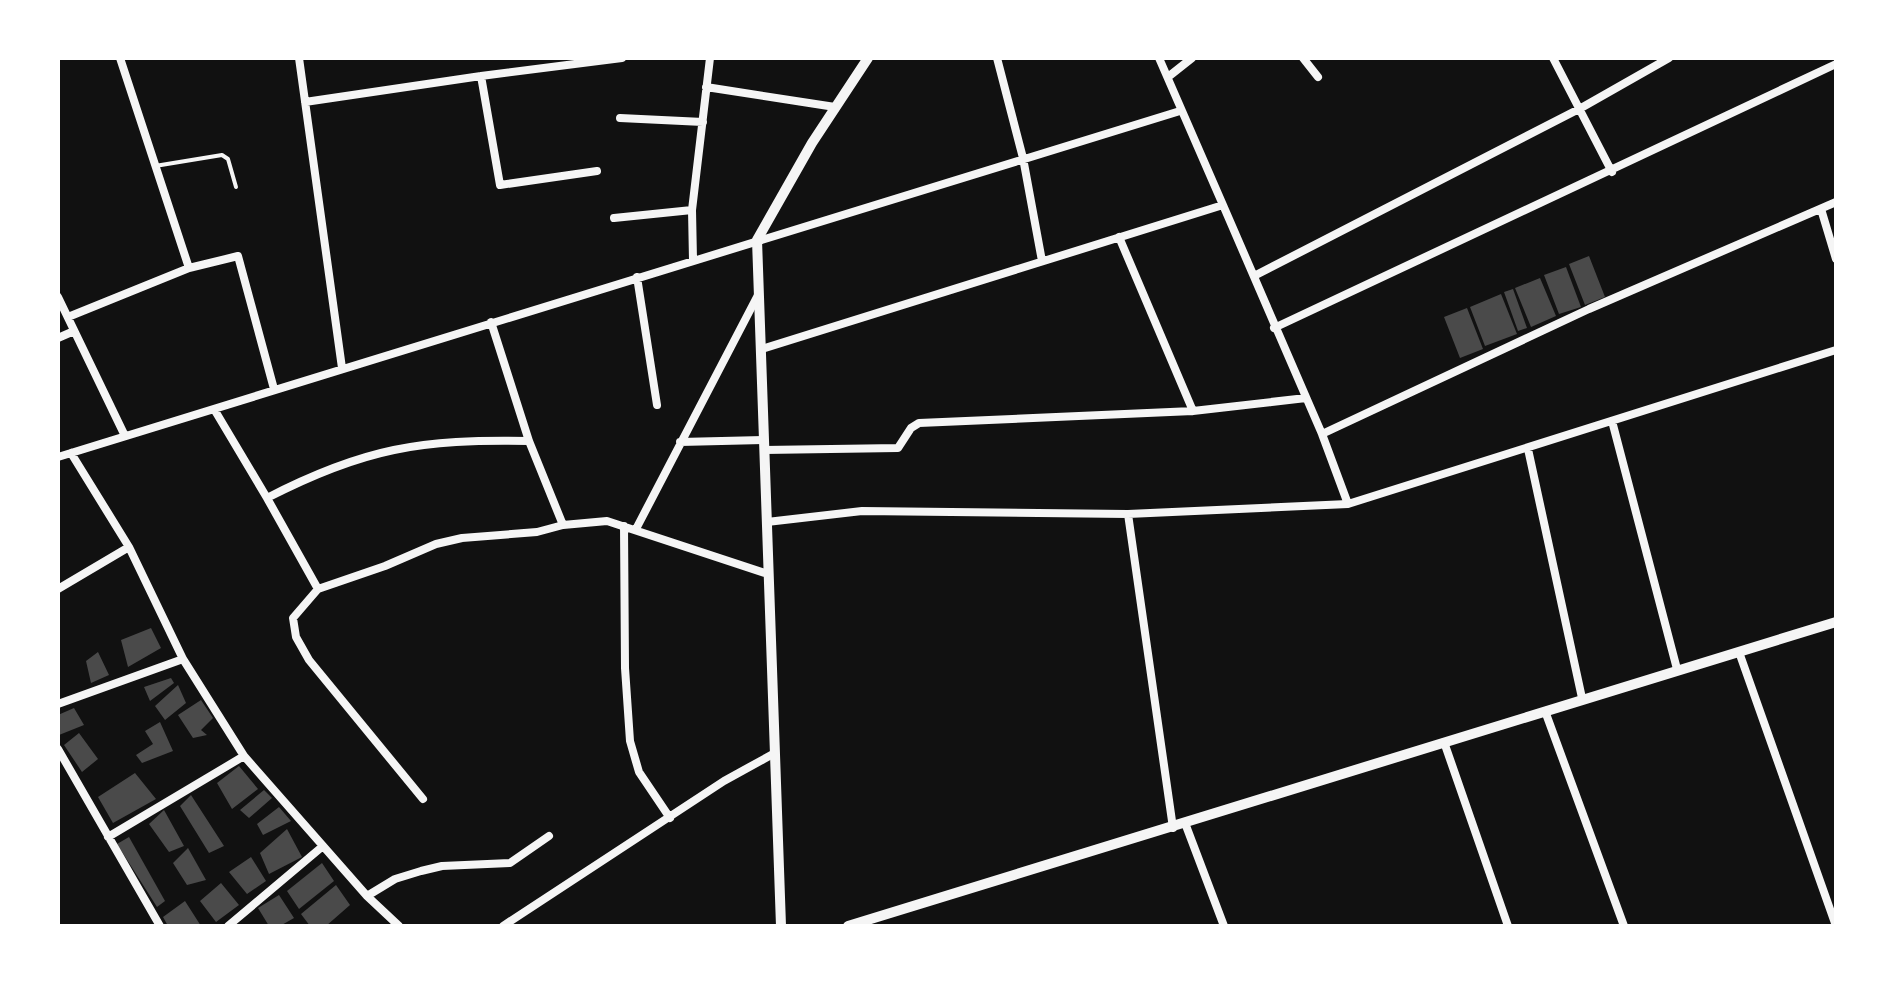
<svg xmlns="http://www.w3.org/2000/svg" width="1894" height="984" font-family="Lato,sans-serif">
	<rect width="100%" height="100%" fill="#111"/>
	<path fill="#4a4a4a" d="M1589 256 1605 297 1585 305 1569 264Z
		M1566 267 1581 307 1559 314 1544 275Z
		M1540 278 1556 316 1531 327 1515 288Z
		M1513 289 1527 328 1518 331 1504 292Z
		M1501 294 1517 334 1485 346 1470 307Z
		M1467 308 1483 349 1460 358 1444 317Z
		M151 628 161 648 128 667 121 640Z
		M98 652 109 675 91 683 86 661Z
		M171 678 174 683 150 701 144 687Z
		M178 685 186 703 165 720 155 706Z
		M201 700 213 718 201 730 207 735 193 738 178 715Z
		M74 708 84 725 59 735 58 715Z
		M160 722 173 751 142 763 136 755 153 744 145 731Z
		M79 733 98 759 82 772 64 745Z
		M239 766 258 789 232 809 217 783Z
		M135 773 156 799 113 823 98 797Z
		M264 790 272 798 249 818 240 810Z
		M191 795 224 846 209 853 180 806Z
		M279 807 291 821 263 835 257 824Z
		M164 810 184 846 169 852 149 824Z
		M287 829 302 857 269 874 260 853Z
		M129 837 165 901 157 907 117 844Z
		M188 848 206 880 187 885 173 863Z
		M251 857 266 881 247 894 229 872Z
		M322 863 334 881 299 909 287 891Z
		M221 883 239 905 216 922 200 901Z
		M336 885 350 905 326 926H310L301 914Z
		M279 895 294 918 280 926H269L258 908Z
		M185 901 201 926H168L163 917Z"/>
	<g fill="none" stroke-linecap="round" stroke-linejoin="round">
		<path stroke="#f5f5f5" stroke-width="4" d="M155 166 222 155 228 159 236 187"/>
		<path stroke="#f5f5f5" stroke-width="8" d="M120 58 189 268
			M299 58 342 368
			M997 58 1023 158 1042 261
			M1303 58 1318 77
			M1553 58 1612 172
			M1168 77 1192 58
			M706 87 835 107
			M305 102 481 76
			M620 118 703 122
			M597 171 500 185 481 76 622 58
			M1821 209 1836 259
			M614 218 692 210
			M1119 237 1193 411
			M693 260 692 210 710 58
			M1254 276 1581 108 1669 58
			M637 277 657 405
			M58 297 125 436
			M68 317 189 268 238 256 274 389
			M491 322 529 441 563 525 607 521 768 574
			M1274 328 1836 64
			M58 338 74 331
			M762 349 1223 205 1159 58
			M214 409 267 498
			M1612 421 1677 669
			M1322 434 1589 309 1836 202
			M680 442 763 440
			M1528 449 1582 698
			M764 450 898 448 911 428 919 423 1193 411 1306 398
			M58 457 1180 111
			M1348 504 1836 350
			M1128 514 1173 828
			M767 522 862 511 1128 514 1348 504 1322 434 1223 205
			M624 526 625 668 630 741 639 772 670 818
			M636 529 758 295
			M129 547 183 659
			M58 589 129 547 71 453
			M318 589 267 498C364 448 421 439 529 441
			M1739 652 1836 926
			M58 704 183 659 244 756 367 896 399 926
			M1545 711 1624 926
			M1444 742 1508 926
			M58 749 160 926
			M423 799 309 660 296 637 293 618 318 589 385 566 436 544 462 538 537 532 563 525
			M1185 823 1224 926
			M108 837 244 756
			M367 896 395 879 421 871 442 866 510 863 549 836
			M228 926 323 846
			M503 926 724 781 773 754"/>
		<path stroke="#f5f5f5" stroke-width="10" d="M781 926 757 240 812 143 868 58
			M848 926 1836 622"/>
	</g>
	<rect width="1894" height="984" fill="none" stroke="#ffffff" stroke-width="120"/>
</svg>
